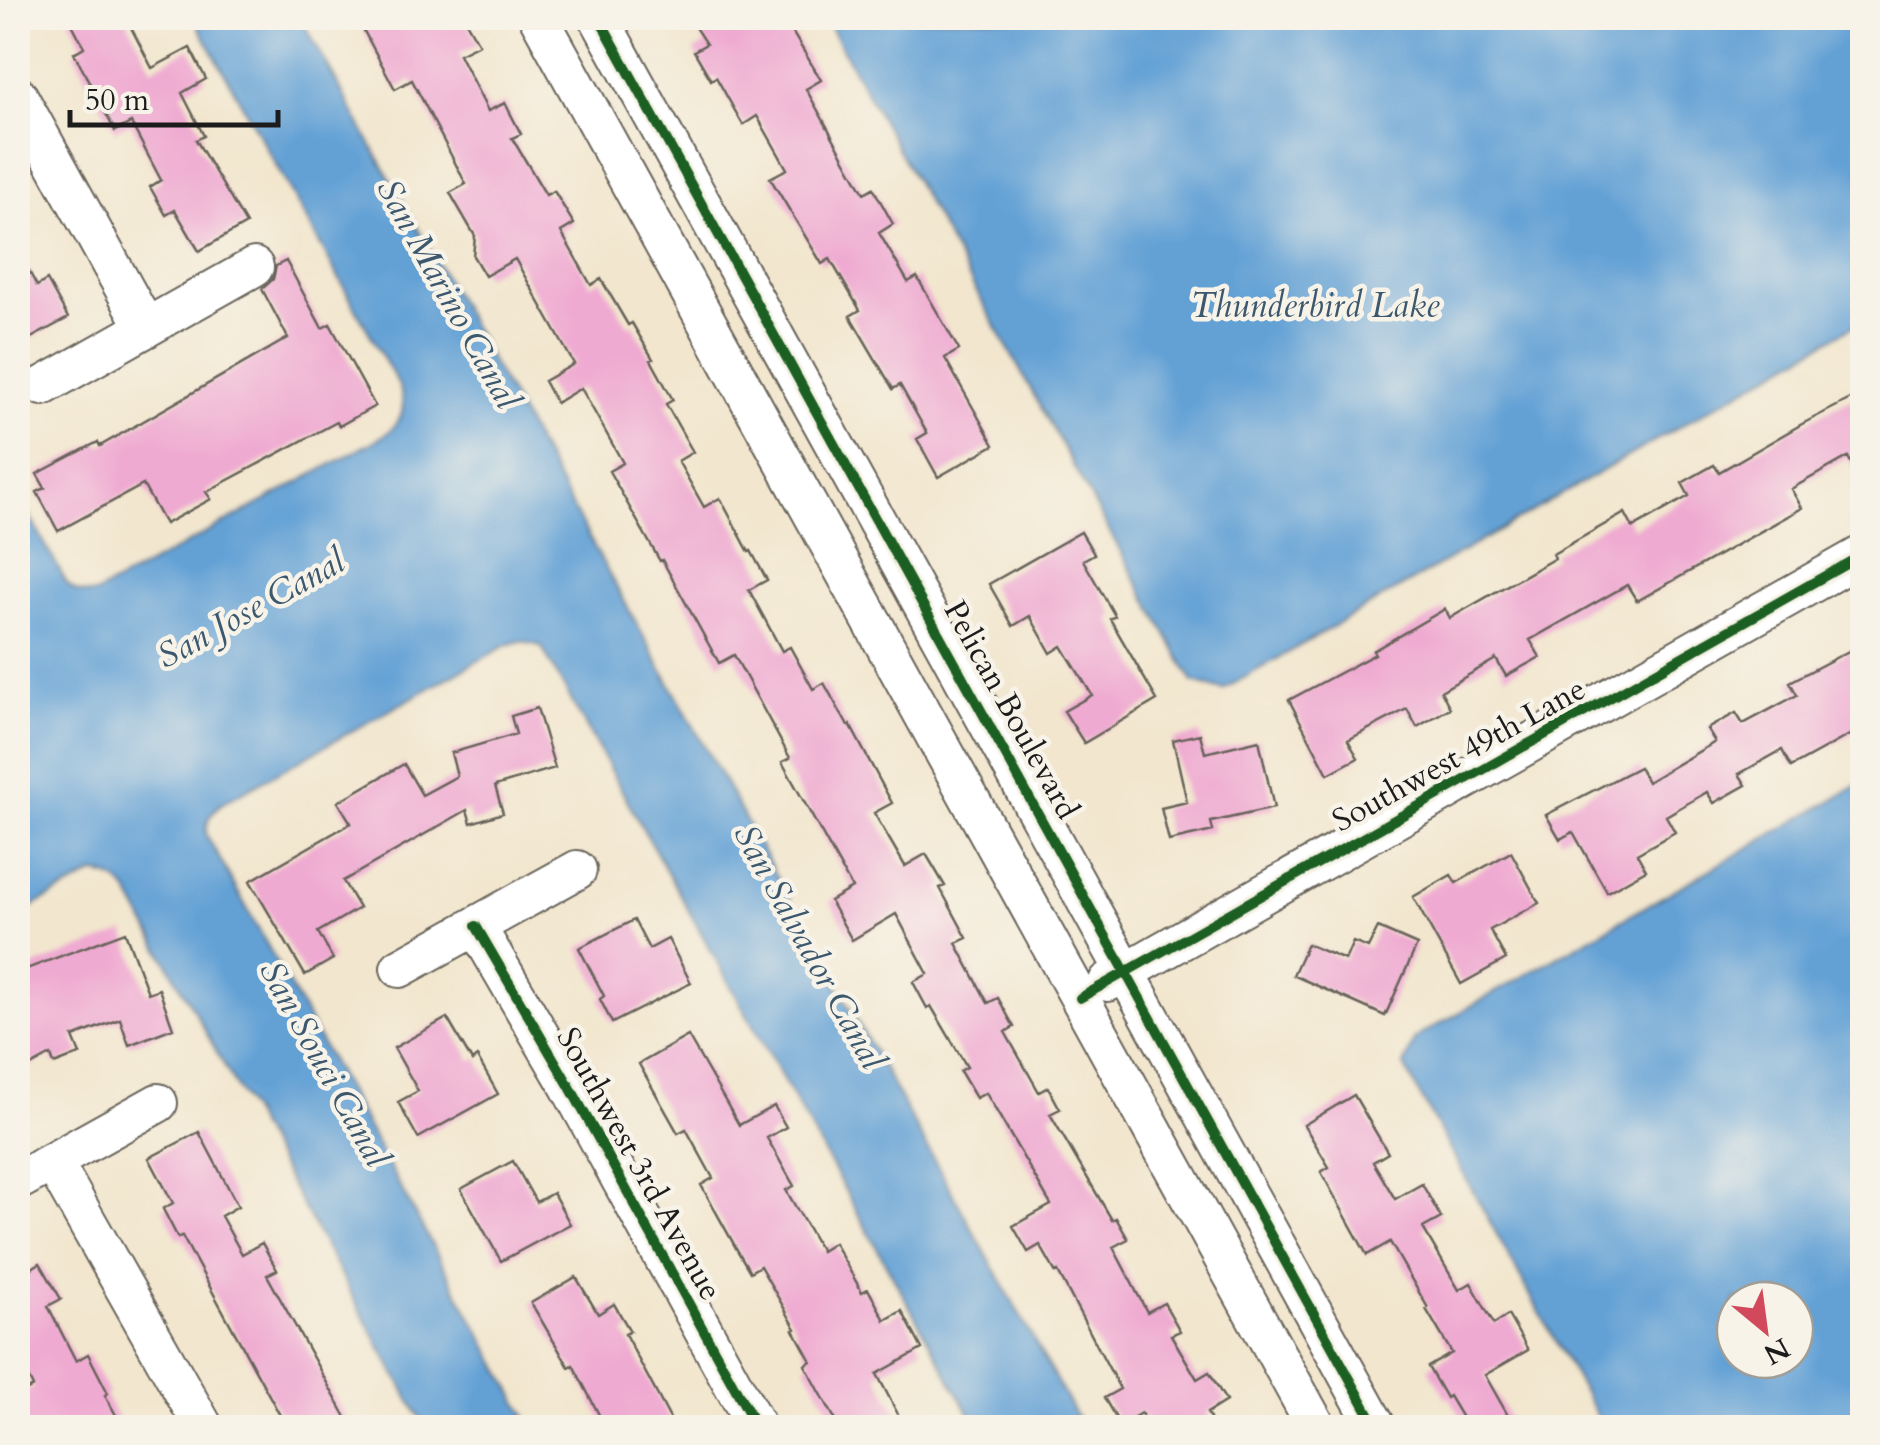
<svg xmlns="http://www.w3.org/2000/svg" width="1880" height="1445" font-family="Cardo,serif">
	<rect width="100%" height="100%" fill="#f7f3e8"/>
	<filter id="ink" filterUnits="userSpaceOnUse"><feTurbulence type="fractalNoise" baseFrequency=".01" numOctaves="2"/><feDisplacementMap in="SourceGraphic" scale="20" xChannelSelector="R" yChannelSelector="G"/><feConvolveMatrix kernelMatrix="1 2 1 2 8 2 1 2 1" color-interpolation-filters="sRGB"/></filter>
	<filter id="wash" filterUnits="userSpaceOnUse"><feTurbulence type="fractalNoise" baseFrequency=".0048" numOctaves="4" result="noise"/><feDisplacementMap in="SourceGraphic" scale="40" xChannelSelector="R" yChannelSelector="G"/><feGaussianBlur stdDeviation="2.25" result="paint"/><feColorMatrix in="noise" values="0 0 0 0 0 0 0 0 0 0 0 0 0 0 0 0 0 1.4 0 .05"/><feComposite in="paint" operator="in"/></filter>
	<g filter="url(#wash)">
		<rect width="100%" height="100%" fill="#f2e6ce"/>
		<path fill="#63a1d5" stroke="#405e78" stroke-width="2.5" fill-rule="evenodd" d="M194 18H301L1082 1427H977L541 646 520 641 507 645 221 804C211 813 207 821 206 834L532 1427H425L127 890C116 879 108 875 94 874L18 914V495L66 582C74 592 81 595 95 594L383 436C403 422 407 408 399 386Z
			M825 18H1862V321L1223 690 1193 682Z
			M1862 783V1427H1603L1404 1066 1415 1038ZM1735 1300H1795V1360H1735Z"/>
		<g id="blocks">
			<path fill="#efaad1" d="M69 18H126L152 68 190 48 206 79 182 93 204 136 196 140 246 224 199 251 175 210 166 215 150 187 161 180 131 123 115 131 74 53 84 47Z
				M357 18H464L479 44 459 54 488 111 505 103 521 134 512 138 546 195 554 191 574 224 561 232 591 285 601 279 628 325 632 323 653 359 651 360 673 400 666 404 693 452 678 461 704 507 720 498 749 552 751 551 767 580 749 590 782 651 790 647 813 689 824 683 848 726 850 725 892 803 874 813 905 866 926 854 945 886 940 888 967 938 956 943 988 1003 998 998 1014 1027 1005 1032 1039 1092 1048 1087 1060 1109 1050 1114 1112 1220 1116 1218 1128 1239 1113 1247 1147 1312 1164 1303 1180 1331 1171 1335 1197 1379 1209 1372 1226 1401 1207 1413 1215 1428H1150L1141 1413 1120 1425 1104 1398 1120 1389 1058 1272 1056 1273 1040 1245 1028 1252 1013 1226 1051 1205 986 1093 976 1098 960 1071 967 1067 931 1006 927 1008 913 982 928 974 896 914 852 940 830 901 852 888 782 762 790 758 734 655 719 663 662 560 660 561 609 471 623 463 581 388 556 403 544 381 574 364 515 259 485 276 473 256 475 236 450 193 466 184 412 80 395 89Z
				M689 18H784L821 80 806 89 864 193 873 188 893 224 879 233 908 282 917 277 959 350 945 358 994 445 938 477 917 439 927 433 900 385 893 389 850 316 860 310 830 259 822 264 770 178 787 169 757 116 743 125 716 77 711 80 694 51 706 44Z
				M18 251 37 286 47 280 68 318 18 345Z
				M286 261 322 328 330 324 375 406 339 426 337 422 206 492 211 499 165 524 143 485 58 531 37 492 45 488 37 474 98 442 100 446 288 338 262 289 273 279 276 266Z
				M1862 393V484L1848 457 1791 489 1802 508 1637 601 1627 585 1530 640 1540 657 1506 676 1496 659 1441 691 1450 708 1417 727 1407 709 1348 740 1358 758 1328 774 1289 700 1375 654 1373 651 1445 609 1450 618 1555 558 1553 554 1625 513 1633 528 1689 496 1682 483 1714 465 1719 472 1802 424Z
				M1081 532 1094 554 1083 560 1115 616 1110 619 1157 700 1084 743 1064 711 1092 695 1062 646 1051 653 1030 616 1013 626 989 584Z
				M1862 644V728L1791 767 1782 750 1739 774 1746 785 1714 803 1707 792 1666 816 1675 832 1637 854 1646 870 1607 892 1573 832 1560 839 1546 815 1639 767 1647 782 1715 742 1707 729 1736 713 1743 724 1797 695 1790 682Z
				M537 708 555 768 495 786 503 813 471 823 467 810 343 881 359 908 318 932 333 959 305 975 250 881 351 823 338 802 404 764 422 795 457 776 451 753 516 734 511 716Z
				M1200 734 1205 753 1259 740 1274 808 1211 822 1213 831 1169 841 1161 808 1187 802 1173 740Z
				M1511 852 1539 903 1490 930 1506 959 1461 984 1413 897 1451 875 1456 883Z
				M634 920 649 949 668 939 691 983 612 1023 600 999 604 996 579 948Z
				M1378 928 1417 945 1385 1016 1293 975 1307 944 1345 960 1353 942 1368 948Z
				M125 932 148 993 159 989 173 1028 129 1045 120 1019 73 1037 80 1054 54 1064 51 1055 18 1073V972Z
				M447 1018 472 1061 477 1057 498 1094 418 1138 398 1102 418 1091 394 1048Z
				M688 1036 739 1125 774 1106 786 1127 767 1138 794 1186 786 1190 821 1251 834 1243 862 1292 868 1289 885 1320 902 1311 922 1349 877 1374 905 1428H840L805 1365 811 1361 794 1330 796 1329 760 1266 750 1272 736 1248 701 1185 713 1178 686 1129 678 1133 639 1064Z
				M1354 1095 1388 1153 1373 1162 1395 1199 1422 1184 1441 1218 1423 1228 1459 1290 1471 1283 1494 1324 1508 1315 1528 1350 1485 1375 1515 1428H1468L1449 1396 1446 1398 1428 1367 1452 1353 1426 1309 1428 1308 1390 1242 1367 1255 1321 1172 1329 1167 1304 1125Z
				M199 1132 238 1206 221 1216 242 1254 262 1243 277 1270 267 1275 352 1428H287L182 1236 178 1238 163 1209 173 1203 149 1158Z
				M513 1161 536 1202 553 1193 570 1224 501 1261 461 1189Z
				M40 1263 61 1299 48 1306 76 1361 88 1354 108 1393 105 1395 123 1428H18V1395L33 1387 18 1356V1277Z
				M576 1277 598 1314 614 1304 630 1331 625 1334 675 1428H606L573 1365 569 1367 531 1303Z"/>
		</g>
	</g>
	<g filter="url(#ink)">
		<use href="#blocks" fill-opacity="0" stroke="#67635a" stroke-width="2.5"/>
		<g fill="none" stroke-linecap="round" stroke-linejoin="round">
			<g stroke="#67635a" stroke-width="42">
				<path id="minor" d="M539 18 1317 1428
					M599 18 1377 1428
					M18 96 146 328
					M43 386 254 267
					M476 926 570 1087 757 1428
					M400 968 577 870
					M1108 982 1862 555
					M53 1162 204 1428
					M18 1181 158 1103"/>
			</g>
			<use href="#minor" stroke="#fff" stroke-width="38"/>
			<g stroke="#f7f3e8" stroke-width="16">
				<path id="cycleway" d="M599 18 1377 1428
					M476 926 570 1087 757 1428
					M1080 998 1862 555"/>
			</g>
			<use href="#cycleway" stroke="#1b5e20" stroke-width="10"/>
		</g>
	</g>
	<g text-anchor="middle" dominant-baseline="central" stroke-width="9" stroke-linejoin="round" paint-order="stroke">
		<g font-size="32" fill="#1c1c1c" stroke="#f7f3e8">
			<text transform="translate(1011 710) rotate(61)">Pelican Boulevard</text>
			<text transform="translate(1459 755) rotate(-29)">Southwest 49th Lane</text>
			<text transform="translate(639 1164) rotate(61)">Southwest 3rd Avenue</text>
		</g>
		<g font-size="35" font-style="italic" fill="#3c586f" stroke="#f7f3e8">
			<text transform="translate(448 294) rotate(61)">San Marino Canal</text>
			<text x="1315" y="306">Thunderbird Lake</text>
			<text transform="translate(251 609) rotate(-29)">San Jose Canal</text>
			<text transform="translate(809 947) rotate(61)">San Salvador Canal</text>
			<text transform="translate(324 1064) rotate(61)">San Souci Canal</text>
		</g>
	</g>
	<rect width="1880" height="1445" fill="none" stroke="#f7f3e8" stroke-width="60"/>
	<g transform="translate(1765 1330) rotate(151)"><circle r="48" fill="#f7f3e8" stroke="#9f9d96" stroke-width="2.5"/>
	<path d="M0-8L18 38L0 25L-18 38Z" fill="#d1495b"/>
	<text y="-15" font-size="28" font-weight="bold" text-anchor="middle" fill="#1c1c1c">N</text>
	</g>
	<path d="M70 110v15h208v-15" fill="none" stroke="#1c1c1c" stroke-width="5"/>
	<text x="85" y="110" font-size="30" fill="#1c1c1c" stroke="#f7f3e8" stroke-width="8" paint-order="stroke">50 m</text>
</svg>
